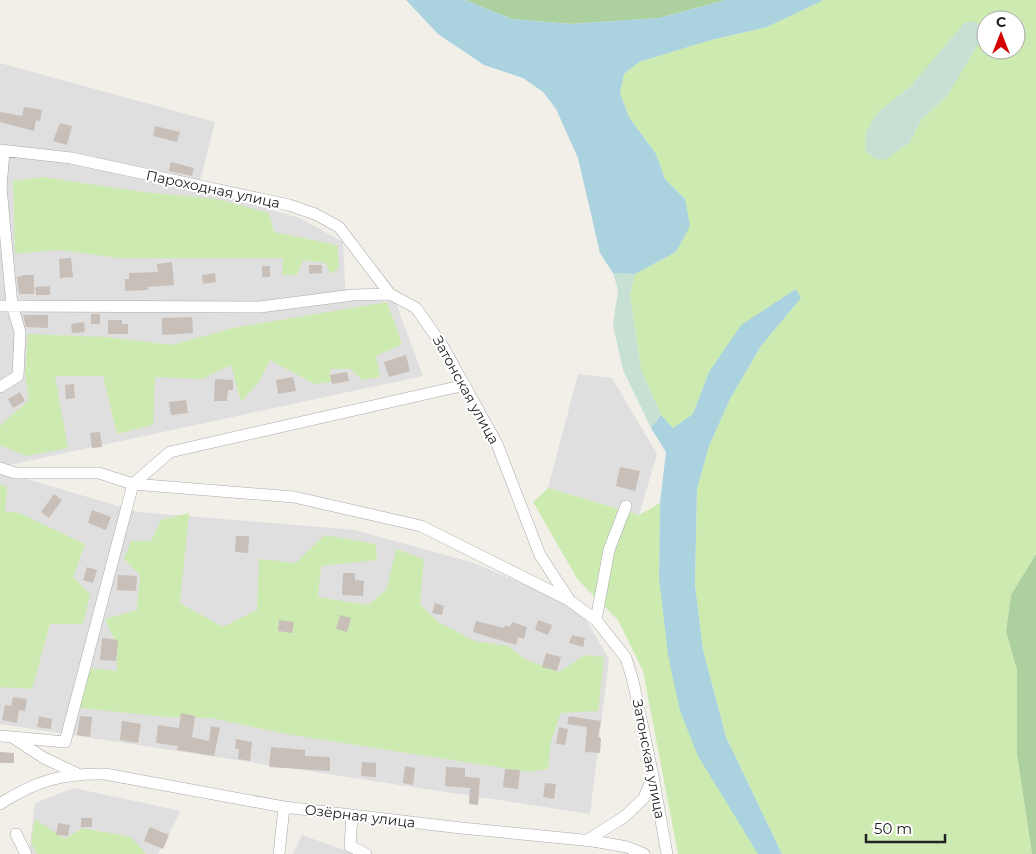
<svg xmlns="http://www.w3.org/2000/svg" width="1036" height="854" font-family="Montserrat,sans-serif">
	<rect width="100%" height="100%" fill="#f2efe9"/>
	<path fill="#e0dfdf" d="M0 63 215 122 198 189 300 218 343 242 346 301H395L423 376 0 467Z
		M578 374 612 378 657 454 639 515 548 488Z
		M0 471 138 512 355 530 474 563 579 608 609 659 590 814 0 724Z
		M74 788 181 811 158 854H31L29 850 35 803Z
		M302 835 356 854H293Z"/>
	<path fill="#cdebb0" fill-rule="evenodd" d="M824 0H1036V554L1011 595 1006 632 1017 670V754L1032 854H782L726 737 703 650 695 584 697 489 709 446 730 399 761 346 801 298 795 289 709 372 693 414 673 428 661 415 641 370 630 295 635 274 676 252 685 199 665 179 656 154 629 117 620 93 624 74 639 62 711 40 767 27ZM986 20H1016V50H986ZM965 23 947 96 921 120 910 142 877 113 911 86Z
		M43 177 143 192 217 199 269 213 274 232 337 245 339 268 330 274 326 263 303 260 297 275H282L283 258H120L58 250 15 254 13 181Z
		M387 302 402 344 376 356 380 377 362 380 351 369H330L331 382 314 384 270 360 259 382 241 402 231 365 202 379 155 377 153 425 117 434 103 376H55L68 448 26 456 0 445V426L29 400 25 373 28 334 105 337 172 345 233 328Z
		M0 484 7 487 5 511 19 513 85 544 73 577 90 594 83 624H50L32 689 0 687Z
		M548 488 639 515 660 503 659 578 758 854H678L643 671 618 620 578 580 533 502Z
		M189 513 180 603 223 627 257 610 259 559 296 563 325 535 376 544 377 560 321 566 318 597 368 605 387 589 396 549 424 559 420 604 438 622 475 641 508 646 525 659 559 672 585 655 604 657 598 711 561 713 551 742 548 769 529 772 286 734 211 718 167 717 80 708 89 668 117 671 116 643 105 619 137 610 140 575 124 559 131 541H151L161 520Z
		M35 819 65 839 82 828 131 837 146 854H37L31 843Z"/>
	<path fill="#add19e" d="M465 0H726L659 18 571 24 512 19Z
		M1036 554V854H1032L1017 754V670L1006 632 1011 595Z"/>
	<path fill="#c6e0d4" d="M965 22H976L985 33 947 96 921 120 910 142 885 160 875 159 865 150 866 132 877 113 911 86Z
		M613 273 635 274 630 295 641 369 661 415 651 428 623 370 613 325 618 290Z"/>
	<path fill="#aad3df" d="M406 0H465L512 19 571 24 659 18 726 0H824L767 27 711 40 639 62 624 74 620 93 629 117 656 154 665 179 685 199 690 226 676 252 635 274 613 273 600 253 578 158 556 109 543 92 523 78 484 65 438 34Z
		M796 289 801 298 761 346 730 399 709 446 697 489 695 584 703 650 726 737 782 854H758L698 756 680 711 668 655 659 578 660 503 666 452 651 428 661 415 673 428 693 414 709 372 741 325Z"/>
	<path fill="#c7bfb8" d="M24 107 42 110 40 121 36 120 34 131 0 122V112L22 116Z
		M60 123 72 126 67 145 53 141Z
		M155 126 180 132 177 142 153 136Z
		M171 162 194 168 192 176 169 171Z
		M71 258 73 277 60 278 59 259Z
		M172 262 174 285 147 287 148 290 125 291V279H129V273L158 272 157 264Z
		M309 265H322V273L309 274Z
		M262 266H270V277H262Z
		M215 273 216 282 203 284 202 275Z
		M24 275H34V294H19L17 277Z
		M50 286V295H36L35 287Z
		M91 314H100V324H91Z
		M23 315H48V328L26 327Z
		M192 317 193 333 162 335V318Z
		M108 320H122V324H128V334H108Z
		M84 322 85 332 72 333 71 324Z
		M406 355 410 371 389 377 384 362Z
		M347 372 349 381 332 384 330 375Z
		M293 377 296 391 278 394 276 380Z
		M215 379 233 380V390H228L227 401H214Z
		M74 384 75 398 66 399 65 385Z
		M20 392 25 401 13 408 8 399Z
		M186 400 188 413 171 415 169 402Z
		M100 432 102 447 92 448 90 433Z
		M620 467 640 471 635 491 616 486Z
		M54 494 62 500 49 518 41 512Z
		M92 510 111 517 106 530 88 523Z
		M236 536H249L248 553 235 552Z
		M87 567 97 570 93 583 83 580Z
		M343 573H355V580L364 581 363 596 342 595Z
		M118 575 137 576 136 591 117 590Z
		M435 603 444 606 442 615 432 613Z
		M340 615 351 618 347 632 336 629Z
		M279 620 294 622 292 633 278 631Z
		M538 620 552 625 548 635 535 630Z
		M476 621 504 628 505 625 510 627 512 622 527 627 524 639 518 637 516 645 473 632Z
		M572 635 585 638 583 647 569 643Z
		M102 638 118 640 116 661 100 660Z
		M546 653 561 657 557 671 542 667Z
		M13 697 27 699 25 711 19 710 17 723 2 720 5 705 11 706Z
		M181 713 195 716 192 737 209 741 211 726 220 728 214 756 177 750 178 746 156 743 158 725 179 728Z
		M39 716 52 719 51 729 37 727Z
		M80 716 92 717 90 737 77 735Z
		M569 716 601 721 598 737 601 738 600 753 585 752 587 727 567 724Z
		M122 721 141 724 138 743 120 740Z
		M559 727 568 729 565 745 556 744Z
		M236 739 252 742 250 761 238 759 239 749H235Z
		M271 747 305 750V756L330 757V771L269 767Z
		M0 752 14 753V763H0Z
		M362 762 376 763V777L361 776Z
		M405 766 415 768 413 785 403 783Z
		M446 767 465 768V777L480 778 478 805 469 804 470 788 445 786Z
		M505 769 520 770 518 789 503 787Z
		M545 783 556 784 554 799 543 797Z
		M81 818H92V827H81Z
		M58 823 70 825 68 836 56 835Z
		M150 827 169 835 163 849 144 841Z"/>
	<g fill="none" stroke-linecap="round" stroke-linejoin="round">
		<g stroke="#a9a9a9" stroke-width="12">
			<path id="minor" d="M0 150 71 158 289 205 315 214 339 227 390 294
				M0 306 260 307 353 295 390 294 416 308 442 345 497 444 540 555 570 601 596 620 626 658 633 681 653 776 667 854
				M0 387 18 376 20 332 12 305 1 187 4 151
				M0 468 15 473H99L133 484 294 497 421 526 569 600
				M596 620 609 550 626 506
				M0 736 12 737 44 758 76 773
				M12 737 65 742 133 484 170 452 465 385
				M0 804C35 781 63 773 105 774L284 807 461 828 593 841 627 847 644 854
				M352 816 350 846 366 854
				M16 834 26 854
				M586 841 624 817 644 798 653 776
				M279 854 284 807"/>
		</g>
		<use href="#minor" stroke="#fff" stroke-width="11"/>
	</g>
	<g text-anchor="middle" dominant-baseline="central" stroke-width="4" stroke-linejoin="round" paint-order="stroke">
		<g font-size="14" fill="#222" stroke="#fff">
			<text transform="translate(213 189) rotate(12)">Пароходная улица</text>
			<text transform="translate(466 390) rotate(61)">Затонская улица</text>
			<text transform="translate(649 759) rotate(79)">Затонская улица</text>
			<text transform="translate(360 816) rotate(7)">Озёрная улица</text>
		</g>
	</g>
	<g transform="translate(1001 35)"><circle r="24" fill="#ffffff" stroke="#a7a7a7"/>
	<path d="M0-4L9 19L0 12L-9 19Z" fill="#d40000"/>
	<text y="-8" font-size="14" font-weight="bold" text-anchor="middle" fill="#222222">С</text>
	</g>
	<path d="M866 834v8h79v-8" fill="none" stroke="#222222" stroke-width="2.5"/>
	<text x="874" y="834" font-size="15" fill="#222222" stroke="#ffffff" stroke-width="4" paint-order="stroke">50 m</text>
</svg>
